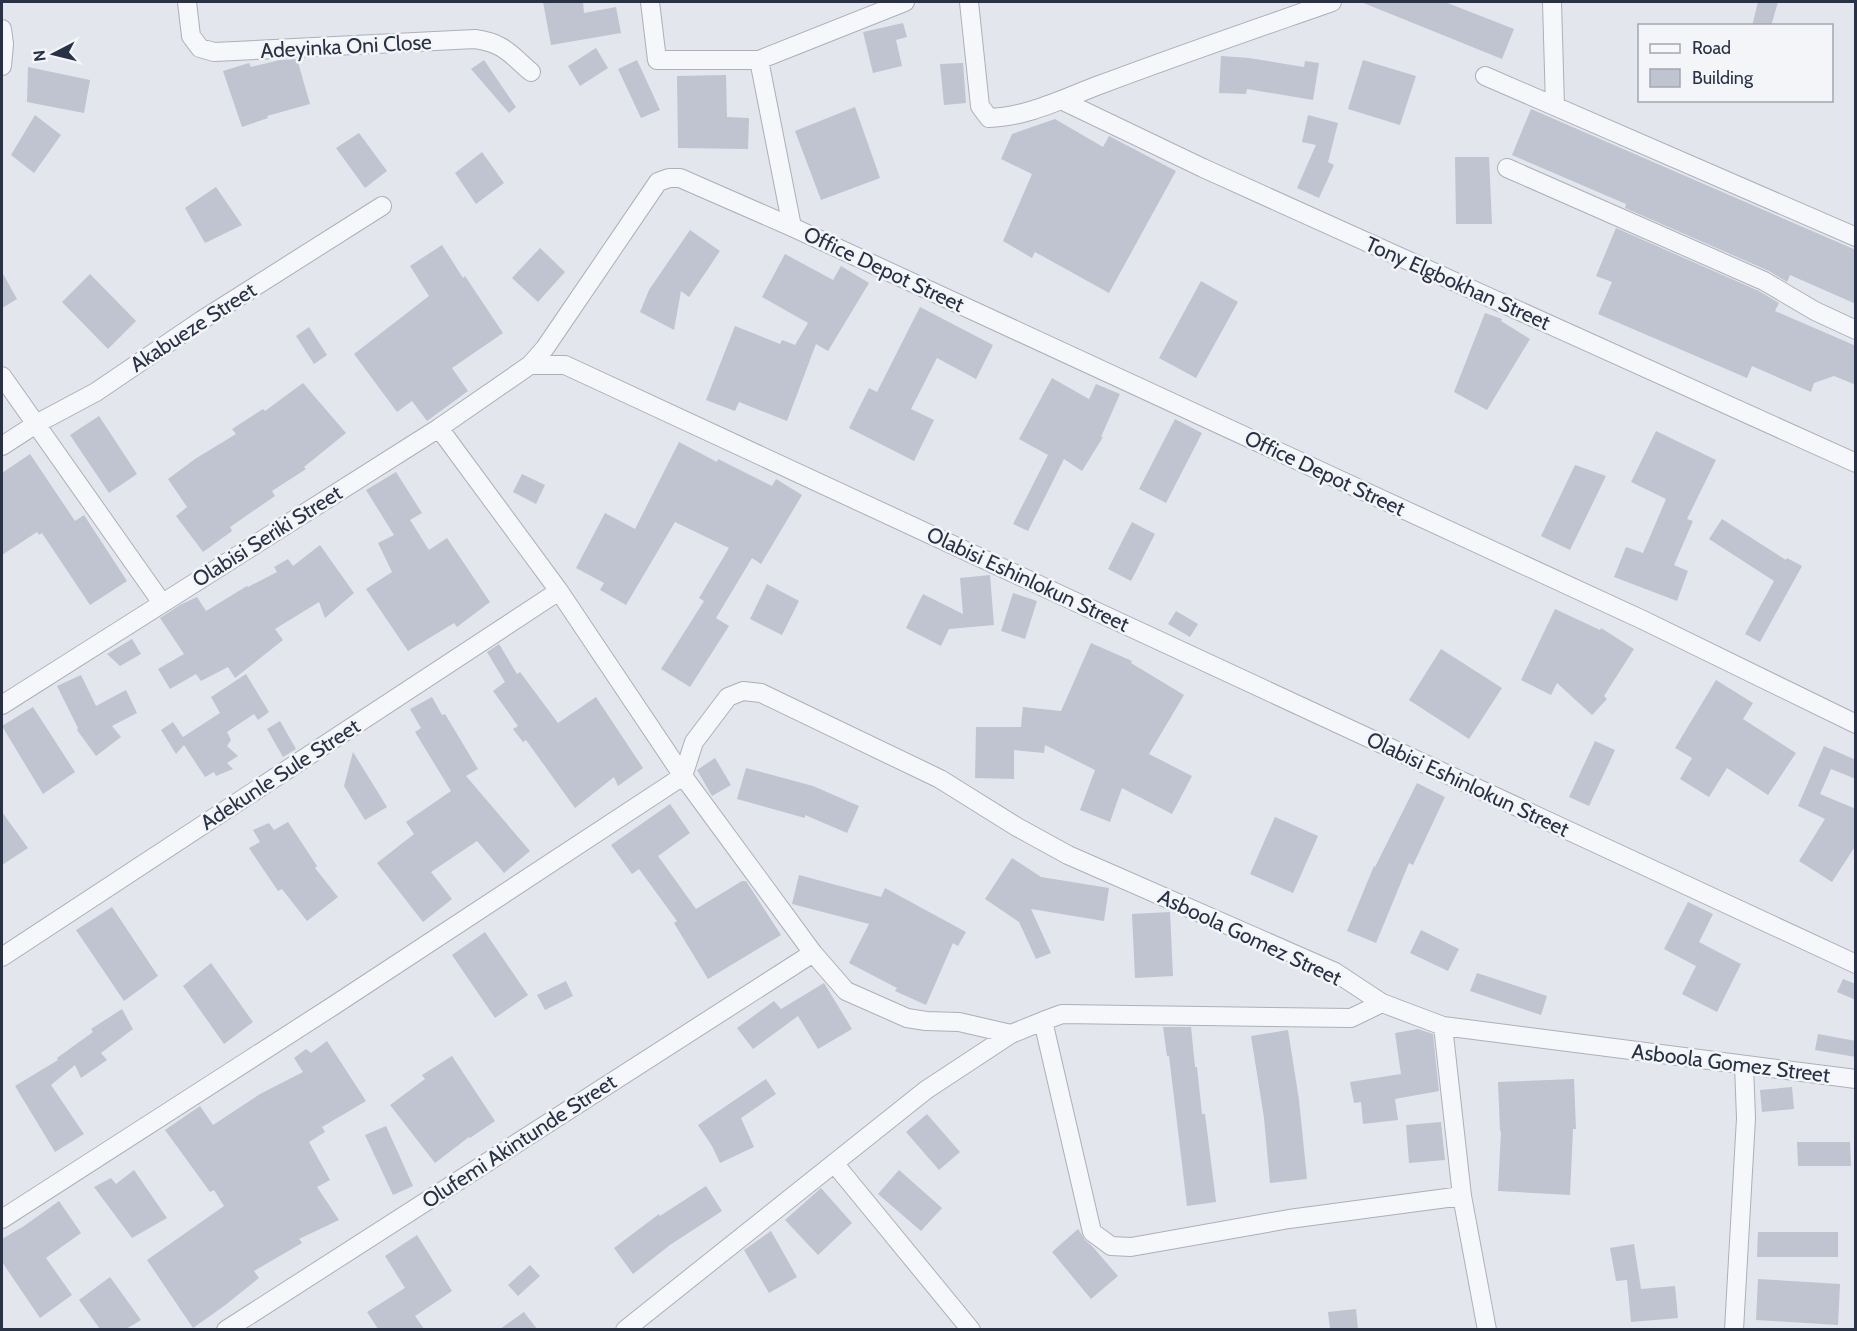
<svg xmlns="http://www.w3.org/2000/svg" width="1857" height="1331" font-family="Cabin,sans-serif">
	<rect width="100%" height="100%" fill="#e3e6ec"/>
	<path fill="#bfc4d0" d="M543 2H583L584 13 616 7 621 33 551 45Z
		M1361 2H1445L1514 29 1502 59Z
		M1758 2H1778L1771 26H1752Z
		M903 23 907 37 896 40 902 66 873 73 863 32Z
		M596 48 608 68 580 86 568 66Z
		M1221 56 1249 58 1304 67 1305 61 1319 63 1313 100 1247 89 1246 94 1219 93Z
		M297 59 310 104 267 116 268 118 242 127 223 71 249 63 251 67 280 60Z
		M484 60 516 107 509 113 471 69Z
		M637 60 660 110 641 118 618 69Z
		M1363 60 1416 76 1400 125 1348 109Z
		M963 63 966 103 944 105 940 64Z
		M28 67 90 80 84 113 27 102Z
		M726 75 727 117 749 118 748 149 678 148 677 76Z
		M855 107 880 178 821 200 795 131Z
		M1531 109 1856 250V304L1790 275 1787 282 1769 271 1625 208 1626 204 1512 155Z
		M35 115 61 135 34 173 11 155Z
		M1308 115 1338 123 1328 162 1334 165 1319 198 1297 188 1316 145 1302 142Z
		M1055 119 1103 147 1109 136 1176 171 1109 293 1035 252 1032 258 1003 241 1032 174 1001 159 1012 134Z
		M359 133 387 171 365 188 336 148Z
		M482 152 504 183 476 204 455 173Z
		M1455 157H1489L1492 224H1456Z
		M216 187 242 225 205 243 185 208Z
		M1616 228 1759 291 1779 303 1775 311 1856 346V385L1834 376 1814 383 1811 392 1752 366 1747 378 1598 314 1612 282 1596 276Z
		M690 230 720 251 689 297 681 291 674 330 640 312 649 290Z
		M442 245 463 278 465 276 503 333 452 368 468 391 427 421 412 401 397 412 354 354 429 296 410 266Z
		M540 248 565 272 538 302 512 278Z
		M785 254 833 280 841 266 869 283 828 351 816 344 787 421 739 402 735 411 706 400 735 326 780 344 782 340 795 345 808 323 762 297Z
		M2 272 17 299 2 308Z
		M90 274 136 321 108 349 62 302Z
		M1201 281 1238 302 1196 378 1159 358Z
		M920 307 993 345 976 379 937 358 911 409 934 420 914 461 849 428 869 388 877 392Z
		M1485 313 1502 319 1501 321 1530 339 1487 410 1454 392Z
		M309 327 327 355 314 364 296 336Z
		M1052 378 1089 399 1096 384 1120 394 1101 437H1103L1082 471 1064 459 1028 531 1013 524 1048 455 1019 439Z
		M303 383 346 433 304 467 306 469 272 491 275 496 230 527 232 531 203 552 176 516 187 507 168 479 195 459 236 434 232 429 263 409 265 411Z
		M99 416 137 474 109 493 70 435Z
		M1175 419 1202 433 1166 503 1139 489Z
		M1656 431 1716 460 1687 519 1693 521 1674 565 1688 571 1677 601 1614 577 1626 547 1643 553 1666 499 1631 482Z
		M679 442 717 462 718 459 772 486 776 479 802 495 761 564 752 558 716 618 729 626 690 687 661 669 704 601 699 598 729 548 675 522 626 605 600 590 604 583 576 568 605 513 635 529Z
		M30 454 75 521 84 515 127 581 90 605 42 533 39 535 37 532 2 555V473Z
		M1575 465 1606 476 1570 550 1541 536Z
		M396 472 422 513 410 520 429 550 447 538 490 602 457 627 454 623 408 651 366 589 392 572 378 543 394 535 366 490Z
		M522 474 545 485 536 504 513 492Z
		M1722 519 1786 560 1787 558 1802 566 1760 642 1745 634 1774 581 1709 539Z
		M1132 522 1155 534 1131 581 1108 569Z
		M320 545 354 593 325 618 319 602 275 629 283 640 235 678 228 667 201 681 196 674 170 689 158 669 184 654 160 618 180 605 197 597 206 611 247 586 248 587 277 572 274 567 288 559 293 566Z
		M990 575 994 625 949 629 941 646 906 628 923 594 963 614 960 578Z
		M767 584 799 601 782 635 750 619Z
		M1013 593 1037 601 1025 639 1001 631Z
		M1555 609 1600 630 1601 628 1634 649 1604 696 1607 699 1592 715 1557 683 1551 695 1521 680Z
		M1176 611 1198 624 1190 637 1168 624Z
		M132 639 141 654 120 666 107 654Z
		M1091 643 1132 661 1131 663 1184 695 1149 754 1192 776 1172 814 1122 788 1110 822 1080 810 1095 770 1045 745 1044 753 1014 750V779L975 778 976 727H1021L1023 707 1061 711Z
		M499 644 517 674 520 672 558 723 596 697 643 768 618 786 614 777 575 808 526 740 523 742 513 729 518 726 493 691 505 682 487 652Z
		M1441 649 1502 688 1469 739 1409 700Z
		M246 674 269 712 258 720 254 714 227 732 231 740 227 746 238 756 227 763 233 769 216 776 214 772 205 777 184 745 176 754 161 730 173 722 183 737 220 713 211 697Z
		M81 675 96 706 126 690 137 713 112 726 121 737 96 756 77 730 78 728 57 686Z
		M1716 680 1753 703 1743 719 1796 753 1768 795 1727 768 1709 797 1680 779 1692 758 1675 748Z
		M432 697 442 715 445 714 478 769 466 776 530 851 504 873 477 841 431 872 452 899 423 922 377 863 414 834 406 822 451 791 415 732 421 728 410 709Z
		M33 707 75 772 43 794 2 726Z
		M280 721 296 749 283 757 267 729Z
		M1595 741 1615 750 1589 806 1569 797Z
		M1824 746 1856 760V779L1831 769 1820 794 1856 809V845L1832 882 1799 861 1825 819 1798 806Z
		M353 752 387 807 365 820 344 786Z
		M715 758 731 785 712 796 697 770Z
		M746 768 813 786 859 806 847 833 805 815V818L737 799Z
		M1417 783 1445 797 1413 865 1409 863 1376 943 1347 931 1374 866 1375 867Z
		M670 804 690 833 658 856 696 909 742 881H746L781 935 708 979 674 923 677 921 639 869 632 874 611 845Z
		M2 812 28 848 2 865Z
		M1275 817 1318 836 1293 893 1250 874Z
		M288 822 317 866 315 868 338 897 307 921 282 889 278 891 249 848 260 842 253 830 269 823 274 830Z
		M1012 858 1041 877 1109 888 1104 921 1031 909 1051 953 1036 959 1019 922 985 899Z
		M799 875 881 897 885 888 966 932 958 946 953 943 926 1005 895 991 897 988 849 963 869 924 792 904Z
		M1688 902 1713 914 1699 942 1741 964 1717 1012 1682 994 1696 966 1664 949Z
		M112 907 158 976 124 1001 76 930Z
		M1170 912 1173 976 1135 978 1132 914Z
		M1421 930 1459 949 1448 971 1410 953Z
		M485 932 528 995 495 1018 452 955Z
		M211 963 253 1022 224 1044 183 986Z
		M1477 973 1547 996 1541 1015 1470 991Z
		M1843 979 1856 984V1000L1837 992Z
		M566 981 573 996 545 1010 537 995Z
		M824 983 852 1029 818 1049 798 1016 753 1049 737 1028 774 1001 781 1009Z
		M122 1009 133 1029 101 1053 107 1060 81 1078 75 1065 51 1085 84 1134 55 1152 15 1086 58 1060 57 1058 93 1032 91 1029Z
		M1163 1027H1191L1195 1067H1197L1202 1114H1205L1216 1202 1187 1206 1169 1056H1167Z
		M1418 1029 1433 1034 1439 1091 1395 1099 1398 1120 1363 1124 1361 1102 1354 1103 1350 1082 1401 1074 1395 1033Z
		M1288 1030 1299 1100 1307 1179 1270 1183 1264 1118 1251 1036Z
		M1818 1034 1856 1041V1057L1815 1050Z
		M327 1041 366 1101 322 1127 325 1132 309 1142 330 1180 317 1187 339 1220 299 1239 302 1243 254 1271 259 1278 224 1306 193 1328 147 1260 224 1206 214 1190 210 1192 165 1130 200 1106 213 1125 260 1094 303 1072 294 1058 306 1049 311 1053Z
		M452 1056 495 1121 470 1138 469 1137 435 1163 390 1105 425 1079 422 1075Z
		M766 1079 776 1094 741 1118 754 1147 720 1163 712 1146 698 1125Z
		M1574 1079 1576 1129H1573L1570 1195 1498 1191 1501 1131H1500L1498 1082Z
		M1792 1087 1794 1109 1762 1112 1760 1090Z
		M927 1114 960 1152 939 1170 906 1132Z
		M1441 1122 1445 1160 1409 1163 1406 1125Z
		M386 1126 413 1186 393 1195 365 1135Z
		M1797 1142H1850L1851 1166H1798Z
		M134 1170 167 1218 132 1238 94 1187 111 1178 116 1184Z
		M899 1170 942 1208 921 1231 878 1194Z
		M706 1186 722 1211 670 1245 633 1274 614 1248 659 1214 660 1216Z
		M821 1188 852 1223 818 1255 785 1220Z
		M59 1201 81 1233 46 1258 72 1295 40 1318 2 1262V1239L24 1226Z
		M1078 1229 1085 1240 1092 1246 1118 1276 1091 1299 1052 1252Z
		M771 1231 797 1277 769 1293 744 1250Z
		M1758 1232H1838V1257H1757Z
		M417 1235 452 1291 415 1316 424 1329H378L367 1312 405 1288 385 1256Z
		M1634 1244 1641 1289 1675 1286 1678 1318 1631 1322 1627 1280 1616 1281 1610 1248Z
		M530 1265 540 1276 518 1296 508 1285Z
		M110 1277 141 1320 126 1329H100L79 1300Z
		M1758 1279 1840 1284 1838 1325 1756 1320Z
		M1356 1309 1358 1329H1330L1328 1312Z
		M524 1312 537 1329H500Z"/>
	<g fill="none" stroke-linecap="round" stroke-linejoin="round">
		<g stroke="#abb0ba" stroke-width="20">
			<path id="street" d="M187 2 191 36 200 48 214 52 475 39C504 43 510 54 531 72
				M650 2 657 60H759L792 227
				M969 2 980 106 989 118C1028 117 1066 97 1102 84 1179 55 1255 29 1332 2
				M1552 2 1555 106
				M2 29 4 44 2 66
				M759 60 905 2
				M1485 76 1856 237
				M1061 100 1203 168 1856 463
				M1507 168 1764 281 1815 311 1856 330
				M530 365H565L1856 964
				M2 376 162 603
				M439 428 559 591 683 776 813 953 846 991 907 1018 926 1021 959 1022 1011 1034
				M2 446 36 424 96 392 202 320 382 206
				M2 705 439 428 530 365 545 348 658 182 669 178H680L792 227 1643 620 1856 724
				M2 957 559 591
				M1043 1021 1092 1232 1111 1246 1131 1247 1289 1219 1462 1196
				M1443 1026 1462 1196 1487 1330
				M834 1163 971 1330
				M2 1219 333 1006 683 776 694 742 728 697 743 691 761 693 940 779 1017 827 1068 855 1335 972 1382 1003 1443 1026 1856 1079
				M226 1330 813 953
				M625 1330 926 1090 1011 1034 1043 1021 1062 1014 1351 1018 1382 1003
				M1734 1330 1746 1118 1744 1065"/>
		</g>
		<use href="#street" stroke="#f6f7fa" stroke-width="18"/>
	</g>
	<g text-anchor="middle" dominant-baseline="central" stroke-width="5" stroke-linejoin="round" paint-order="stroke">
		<g font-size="21" fill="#283146" stroke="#f3f5f9">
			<text transform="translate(346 46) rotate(-3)">Adeyinka Oni Close</text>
			<text transform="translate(884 269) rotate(25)">Office Depot Street</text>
			<text transform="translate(1458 283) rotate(24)">Tony Elgbokhan Street</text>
			<text transform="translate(193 327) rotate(-33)">Akabueze Street</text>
			<text transform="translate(1325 473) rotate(25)">Office Depot Street</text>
			<text transform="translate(267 536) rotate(-32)">Olabisi Seriki Street</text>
			<text transform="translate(1028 579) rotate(25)">Olabisi Eshinlokun Street</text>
			<text transform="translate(280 774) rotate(-33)">Adekunle Sule Street</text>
			<text transform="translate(1468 784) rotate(25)">Olabisi Eshinlokun Street</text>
			<text transform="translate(1250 937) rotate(25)">Asboola Gomez Street</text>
			<text transform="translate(1731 1063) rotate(7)">Asboola Gomez Street</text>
			<text transform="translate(519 1141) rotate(-33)">Olufemi Akintunde Street</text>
		</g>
	</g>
	<rect width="1857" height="1331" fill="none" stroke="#283146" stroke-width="6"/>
	<rect x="1638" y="24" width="195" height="78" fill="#f3f5f9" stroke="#a2a7b1" stroke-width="1.5"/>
	<rect x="1650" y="44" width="30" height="9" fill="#f6f7fa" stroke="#a2a7b1" stroke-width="1.5"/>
	<text x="1692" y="54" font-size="18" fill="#283146">Road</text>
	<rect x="1650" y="69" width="30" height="18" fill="#bfc4d0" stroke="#a2a7b1" stroke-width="1.5"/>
	<text x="1692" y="84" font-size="18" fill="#283146">Building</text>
	<g transform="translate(54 54) rotate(263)" stroke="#f3f5f9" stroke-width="4.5" paint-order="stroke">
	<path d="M0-4.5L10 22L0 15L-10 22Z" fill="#283146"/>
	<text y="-9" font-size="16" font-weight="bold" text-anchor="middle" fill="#283146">N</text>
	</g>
</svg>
